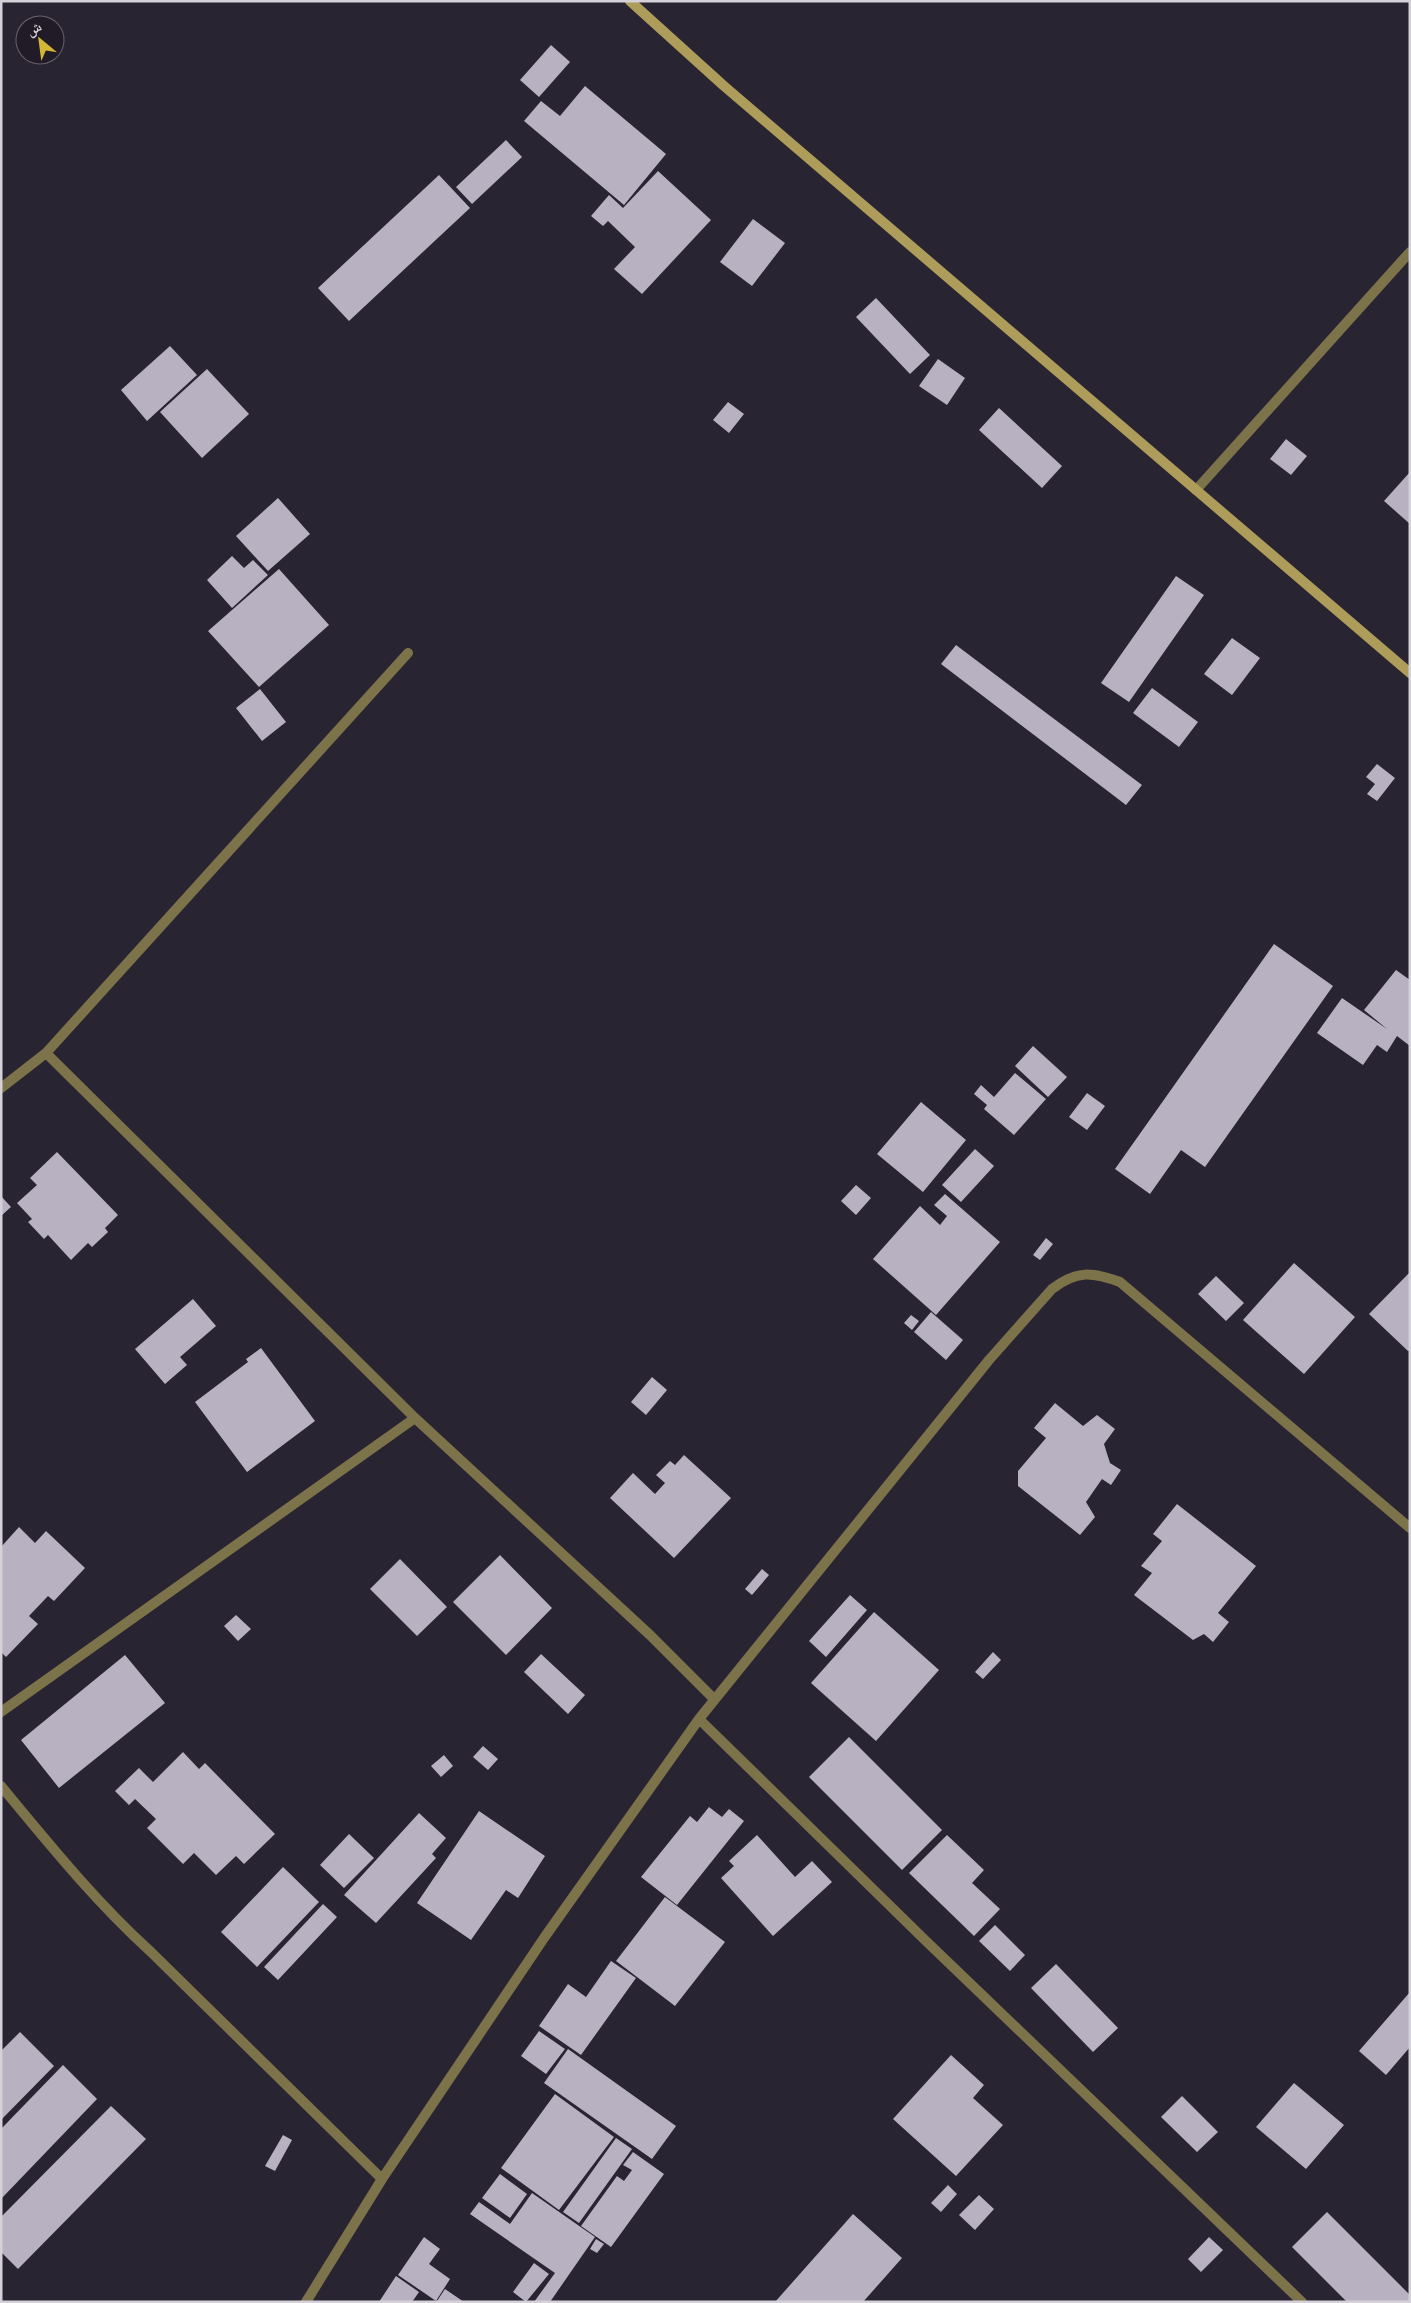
<svg xmlns="http://www.w3.org/2000/svg" width="1411" height="2303" font-family="Cabin,'Noto Naskh Arabic',sans-serif">
	<rect width="100%" height="100%" fill="#292431"/>
	<path fill="#b7b1c1" d="M551 45 570 62 539 97 520 80Z
		M585 86 666 154 624 205 524 121 541 101 560 116Z
		M506 140 522 157 472 204 456 187Z
		M658 171 711 220 642 294 614 269 635 247 608 221 603 226 591 216 609 195 623 208Z
		M439 175 470 208 349 321 318 288Z
		M753 219 785 243 752 286 720 262Z
		M876 298 930 355 910 374 856 317Z
		M170 346 197 375 147 421 121 390Z
		M938 359 965 378 947 405 919 386Z
		M207 369 249 414 202 458 160 412Z
		M728 402 744 414 729 433 713 420Z
		M999 408 1062 466 1042 488 979 430Z
		M1286 439 1307 456 1291 475 1270 459Z
		M1410 472V524L1384 501Z
		M278 498 310 534 268 571 236 536Z
		M232 556 244 568 253 560 268 575 232 608 207 580Z
		M279 569 329 625 259 687 208 631Z
		M1176 576 1204 595 1129 702 1101 683Z
		M1232 638 1260 658 1232 695 1204 674Z
		M956 645 1142 785 1126 805 941 664Z
		M1152 688 1198 722 1179 747 1133 713Z
		M260 689 286 722 262 741 236 708Z
		M1377 764 1395 778 1377 801 1367 794 1375 784 1366 777Z
		M1274 944 1333 986 1205 1167 1181 1150 1150 1194 1115 1169Z
		M1396 970 1410 980V1046L1397 1036 1387 1052 1377 1045 1363 1065 1317 1033 1342 998 1387 1029 1364 1010Z
		M1033 1046 1067 1077 1048 1097 1015 1066Z
		M1015 1073 1046 1099 1014 1135 984 1109 987 1105 974 1094 981 1085 994 1097Z
		M1087 1093 1105 1106 1087 1130 1069 1117Z
		M921 1102 966 1140 923 1192 877 1154Z
		M975 1149 994 1166 961 1202 942 1185Z
		M57 1152 118 1215 105 1228 108 1232 92 1247 88 1243 71 1260 48 1235 44 1239 28 1222 32 1219 17 1203 37 1185 30 1178Z
		M856 1185 871 1198 856 1215 841 1201Z
		M945 1194 1000 1242 936 1315 873 1259 920 1206 940 1225 947 1216 934 1205Z
		M1 1196 11 1207 1 1216Z
		M1046 1238 1053 1244 1040 1260 1033 1255Z
		M1294 1263 1355 1317 1304 1374 1243 1320Z
		M1410 1272V1350L1408 1351 1369 1314Z
		M1216 1276 1244 1303 1226 1321 1198 1294Z
		M193 1299 216 1326 180 1357 187 1365 165 1384 135 1349Z
		M931 1312 963 1340 946 1360 914 1332Z
		M911 1315 919 1321 912 1330 904 1323Z
		M261 1348 315 1421 247 1472 195 1402 248 1362 246 1359Z
		M652 1377 667 1390 646 1415 631 1402Z
		M1055 1403 1083 1426 1097 1415 1115 1429 1104 1444 1110 1463 1121 1470 1111 1485 1102 1479 1086 1502 1095 1517 1080 1535 1018 1486V1471L1046 1438 1034 1428Z
		M684 1455 731 1498 674 1558 610 1498 633 1473 655 1494 665 1483 656 1475 670 1461 675 1465Z
		M1177 1504 1256 1566 1218 1613 1229 1622 1213 1642 1204 1634 1193 1640 1134 1595 1152 1573 1141 1566 1162 1541 1153 1534Z
		M19 1527 35 1543 46 1531 85 1568 54 1601 48 1596 29 1616 38 1624 6 1657 1 1652V1547Z
		M500 1555 552 1608 506 1655 453 1602Z
		M400 1559 447 1607 417 1636 370 1589Z
		M762 1569 769 1575 752 1595 745 1589Z
		M850 1595 867 1610 826 1657 809 1641Z
		M874 1612 939 1670 876 1741 811 1683Z
		M236 1615 251 1629 238 1641 224 1626Z
		M993 1652 1001 1660 983 1679 975 1672Z
		M541 1654 585 1695 568 1714 524 1672Z
		M125 1655 165 1703 59 1788 21 1740Z
		M849 1737 942 1830 902 1870 809 1777Z
		M483 1746 498 1759 488 1770 473 1757Z
		M183 1752 199 1769 205 1763 275 1834 244 1864 236 1856 216 1875 194 1853 183 1864 147 1828 156 1819 135 1799 129 1805 115 1791 139 1768 153 1782Z
		M444 1755 453 1766 441 1777 431 1766Z
		M709 1807 722 1817 729 1809 744 1821 677 1905 641 1877 690 1816 697 1822Z
		M479 1811 545 1856 518 1898 506 1890 471 1940 417 1903Z
		M419 1813 446 1838 432 1854 436 1858 376 1923 344 1895Z
		M349 1834 374 1858 344 1888 320 1865Z
		M757 1835 795 1877 812 1861 832 1882 773 1936 721 1878 734 1866 729 1861Z
		M947 1835 984 1870 972 1883 1000 1909 974 1936 909 1873Z
		M283 1867 319 1902 257 1967 221 1932Z
		M665 1897 725 1942 675 2006 616 1961Z
		M323 1904 337 1917 278 1980 264 1967Z
		M995 1925 1025 1955 1010 1971 979 1941Z
		M611 1961 636 1978 581 2055 539 2026 568 1984 586 1997Z
		M1056 1964 1118 2028 1093 2052 1031 1988Z
		M1410 1992V2047L1386 2075 1359 2051Z
		M539 2031 565 2049 546 2074 521 2056Z
		M20 2032 54 2066 1 2120V2051Z
		M568 2049 676 2126 652 2159 544 2083Z
		M951 2055 984 2085 973 2098 1003 2125 956 2176 893 2119Z
		M63 2065 97 2099 1 2199V2129Z
		M1294 2083 1344 2125 1306 2169 1256 2127Z
		M555 2094 614 2137 559 2210 501 2168Z
		M1182 2096 1218 2132 1197 2152 1161 2117Z
		M111 2106 146 2139 18 2269 1 2252V2217Z
		M283 2135 292 2140 275 2171 265 2166Z
		M616 2138 632 2149 579 2223 563 2212Z
		M633 2152 664 2174 611 2247 581 2226 617 2176 624 2181 632 2170 623 2165Z
		M500 2174 527 2194 510 2218 482 2198Z
		M948 2185 957 2194 941 2212 931 2203Z
		M532 2193 595 2237 550 2302H534L555 2273 470 2214 479 2202 510 2224Z
		M979 2195 994 2209 975 2230 959 2215Z
		M1327 2212 1410 2295V2302H1347L1292 2247Z
		M853 2214 902 2258 863 2302H775Z
		M424 2237 440 2249 429 2264 450 2279 436 2301 398 2275Z
		M1209 2237 1223 2250 1201 2272 1188 2259Z
		M596 2239 604 2244 597 2253 590 2249Z
		M534 2263 549 2274 526 2302 513 2292Z
		M396 2276 419 2292 412 2302H379Z
		M445 2289 464 2302H439L437 2301Z"/>
	<g fill="none" stroke-linecap="round" stroke-linejoin="round">
		<path stroke="#7d734a" stroke-width="10" d="M1196 490 1410 252
			M408 653 46 1053 415 1418 650 1635 714 1699
			M1 1088 46 1053
			M1 1712 415 1418
			M699 1719 927 1942 1302 2302
			M1 1786C49 1844 95 1901 151 1952L382 2179
			M306 2302 382 2179 544 1938 699 1719 989 1360 1052 1289C1077 1270 1092 1272 1120 1282L1410 1528"/>
		<path stroke="#ae9d5a" stroke-width="10" d="M630 1 724 86 1410 673"/>
	</g>
	<rect width="1411" height="2303" fill="none" stroke="#d4d1d9" stroke-width="5"/>
	<g transform="translate(40 40) rotate(331)"><circle r="24" fill="#201b27" stroke="#68646e"/>
	<path d="M0-4L9 19L0 12L-9 19Z" fill="#d3b635"/>
	<text y="-8" font-size="14" font-weight="bold" text-anchor="middle" fill="#d4d1d9">ش</text>
	</g>
</svg>
